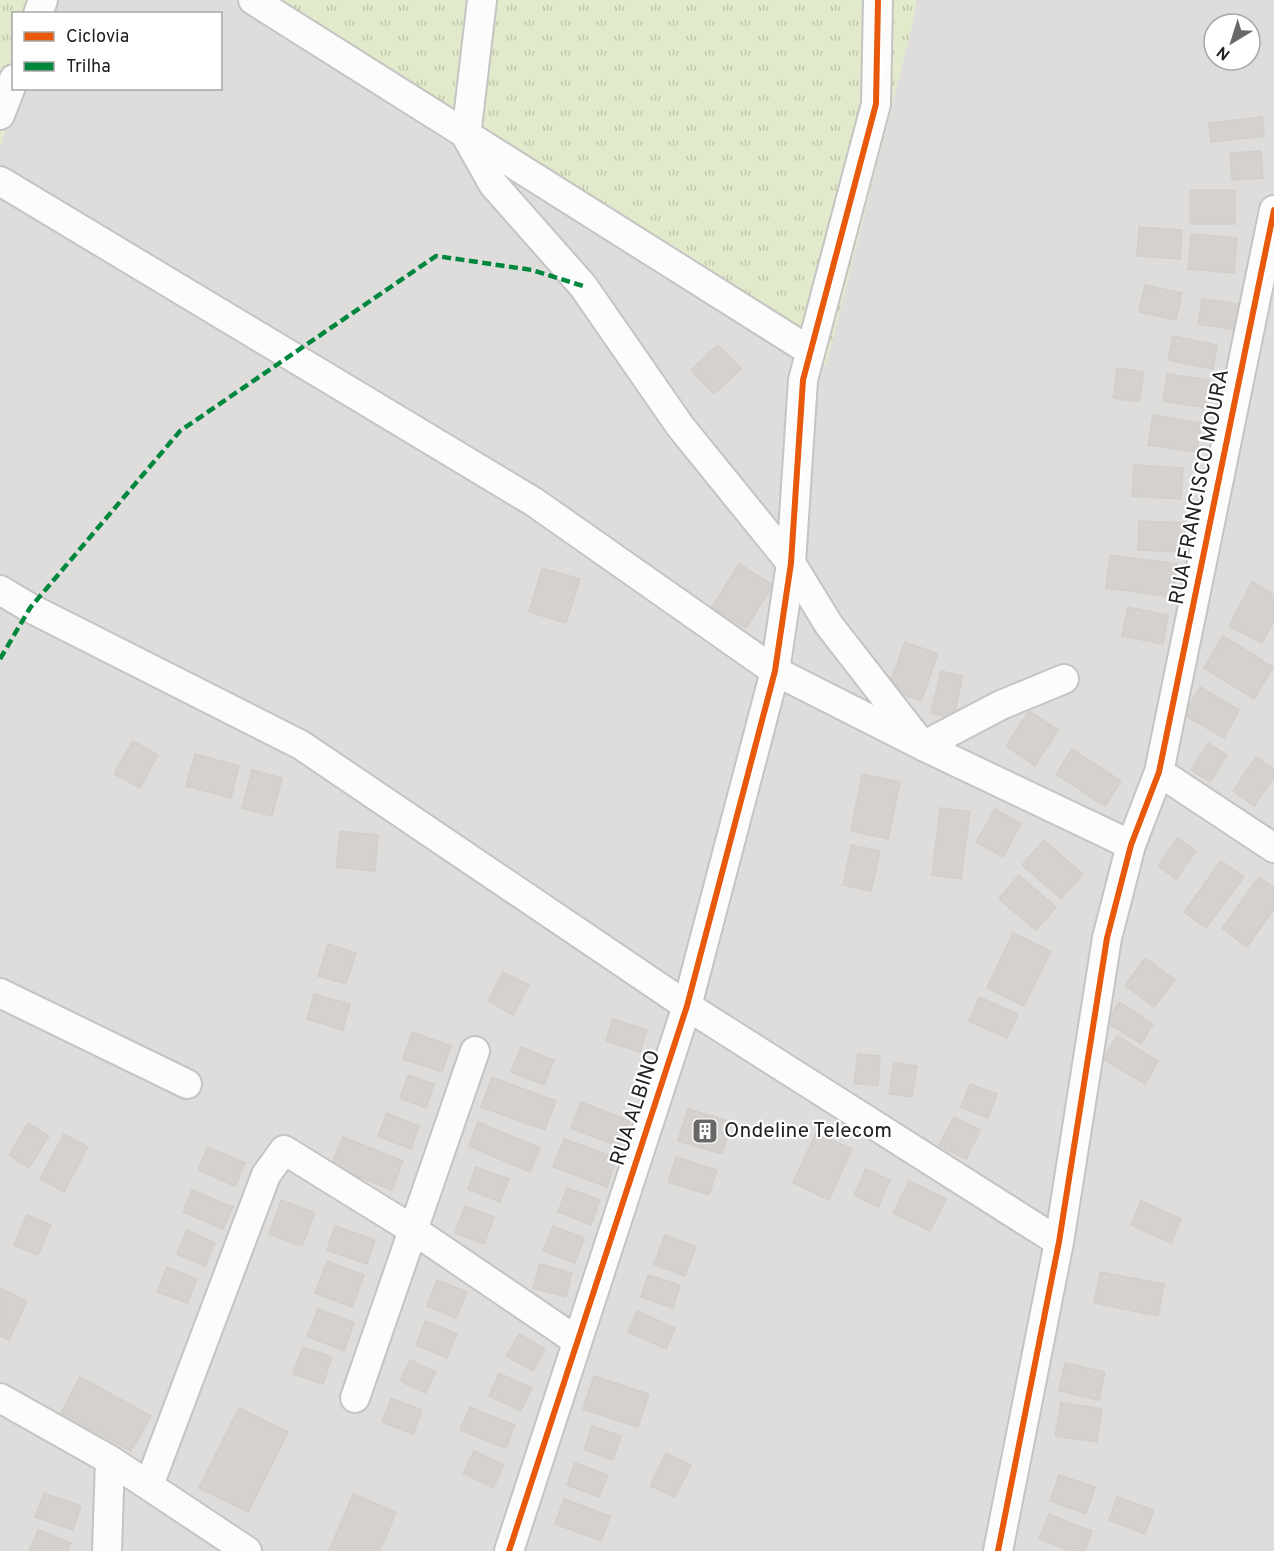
<svg xmlns="http://www.w3.org/2000/svg" width="1274" height="1551" font-family="Overpass,sans-serif">
	<defs>
		<pattern id="grass-tufts" width="24" height="20" patternUnits="userSpaceOnUse" patternTransform="scale(1.5)"><rect width="24" height="20" fill="#e1eacb"/><path d="M3 7l-1-3M5 7V3M7 7l1-3M15 17l-1-3M17 17v-4M19 17l1-3" fill="none" stroke="#c1c8ae"/></pattern>
	</defs>
	<rect width="100%" height="100%" fill="#efedea"/>
	<path fill="#dedddb" fill-rule="evenodd" d="M48 0H253L826 365 914 18 916 0H1274V1551H0V146L19 89 220 88V14L43 13ZM1214 24H1250V60H1214Z"/>
	<path fill="url(#grass-tufts)" d="M0 0H48L43 13 14 14V88L19 89 0 146Z
		M253 0H916L914 18 826 366 809 352Z"/>
	<path fill="#d4d1cf" stroke="#d2cecb" stroke-width="1.5" d="M1262 117 1264 136 1211 142 1209 123Z
		M1261 151 1263 178 1232 180 1230 153Z
		M1190 190H1235V224H1190Z
		M1139 227 1182 230 1180 259 1137 256Z
		M1191 234 1237 238 1234 273 1188 269Z
		M1145 285 1182 293 1176 320 1139 312Z
		M1202 299 1239 304 1235 330 1198 324Z
		M1173 336 1217 345 1213 369 1168 360Z
		M718 345 741 369 714 394 691 370Z
		M1117 368 1144 372 1139 402 1113 398Z
		M1167 374 1209 380 1205 408 1163 401Z
		M1153 415 1201 423 1197 452 1148 445Z
		M1134 465 1183 468 1181 499 1132 496Z
		M1139 521 1186 523 1184 552 1138 550Z
		M1110 555 1177 564 1173 597 1106 588Z
		M739 564 773 585 746 628 712 607Z
		M542 568 580 579 566 623 529 612Z
		M1252 582 1274 595V621L1262 643 1229 626Z
		M1128 607 1168 615 1163 644 1122 636Z
		M1223 636 1273 667 1254 699 1204 668Z
		M905 642 938 654 921 701 888 689Z
		M941 671 963 676 953 718 931 713Z
		M1200 687 1239 710 1224 738 1184 715Z
		M1029 711 1058 730 1035 766 1006 746Z
		M133 741 158 755 140 788 114 774Z
		M1208 743 1227 755 1210 782 1191 770Z
		M1072 749 1121 781 1105 806 1056 774Z
		M195 754 239 766 231 798 186 786Z
		M1256 757 1274 769V777L1254 806 1233 791Z
		M252 770 282 778 272 816 242 808Z
		M862 774 900 782 888 839 851 831Z
		M940 808 970 812 961 879 932 875Z
		M995 809 1021 824 1003 857 976 842Z
		M340 831 378 835 375 871 336 867Z
		M1178 838 1196 851 1176 879 1158 866Z
		M1044 840 1083 874 1061 899 1022 865Z
		M851 845 880 851 871 891 843 885Z
		M1221 861 1244 877 1206 928 1184 912Z
		M1019 875 1056 907 1036 930 999 899Z
		M1259 877 1274 888V909L1247 947 1222 928Z
		M1013 933 1051 951 1024 1006 987 988Z
		M328 944 356 953 346 984 318 976Z
		M1145 958 1175 980 1154 1007 1125 985Z
		M503 972 529 985 513 1015 488 1001Z
		M314 994 350 1004 343 1030 307 1019Z
		M979 997 1018 1014 1007 1038 969 1021Z
		M1119 1002 1153 1024 1141 1044 1107 1022Z
		M613 1019 647 1030 640 1052 606 1041Z
		M412 1032 451 1046 442 1072 403 1059Z
		M1117 1036 1158 1061 1145 1084 1103 1059Z
		M521 1047 554 1060 544 1085 511 1072Z
		M858 1054 880 1056 878 1086 854 1083Z
		M894 1062 917 1066 912 1097 889 1094Z
		M408 1075 434 1084 426 1108 400 1098Z
		M492 1077 556 1101 545 1130 481 1107Z
		M970 1084 997 1094 988 1118 961 1107Z
		M581 1102 630 1121 620 1147 571 1128Z
		M688 1109 732 1122 722 1154 678 1141Z
		M387 1113 419 1126 411 1149 378 1136Z
		M954 1117 980 1130 966 1159 939 1146Z
		M478 1122 540 1148 530 1172 469 1146Z
		M28 1123 49 1136 29 1168 9 1155Z
		M816 1133 852 1149 829 1200 793 1183Z
		M64 1134 88 1147 64 1192 40 1179Z
		M343 1137 403 1161 392 1190 331 1166Z
		M564 1139 617 1158 607 1187 553 1167Z
		M208 1147 245 1163 235 1186 198 1170Z
		M676 1157 717 1170 709 1195 668 1182Z
		M476 1167 509 1179 500 1202 468 1189Z
		M866 1169 890 1180 878 1207 854 1195Z
		M909 1181 946 1199 930 1231 893 1213Z
		M567 1188 600 1200 591 1225 558 1212Z
		M192 1190 233 1207 223 1229 183 1212Z
		M281 1200 315 1213 302 1246 269 1234Z
		M1141 1201 1181 1219 1171 1243 1131 1225Z
		M465 1206 494 1217 484 1244 455 1233Z
		M27 1215 51 1225 38 1255 14 1245Z
		M335 1226 375 1240 367 1264 327 1250Z
		M553 1226 584 1238 575 1263 543 1251Z
		M187 1230 215 1243 205 1266 177 1254Z
		M665 1235 696 1247 685 1276 654 1264Z
		M327 1261 364 1275 352 1307 315 1293Z
		M540 1264 572 1273 566 1297 533 1288Z
		M167 1267 197 1279 188 1303 157 1292Z
		M1100 1272 1164 1284 1158 1316 1094 1303Z
		M648 1275 680 1285 673 1308 641 1297Z
		M437 1280 467 1292 456 1318 427 1306Z
		M0 1288 27 1301 9 1340 0 1336Z
		M318 1309 354 1323 344 1351 307 1336Z
		M637 1311 675 1328 666 1349 628 1332Z
		M425 1321 457 1334 447 1358 416 1345Z
		M519 1334 545 1349 533 1371 506 1356Z
		M303 1347 332 1357 323 1384 293 1374Z
		M410 1360 436 1372 425 1393 400 1381Z
		M1065 1363 1105 1372 1099 1400 1059 1391Z
		M499 1373 532 1388 521 1411 489 1396Z
		M594 1376 649 1394 638 1427 583 1409Z
		M80 1377 151 1416 131 1451 61 1413Z
		M391 1398 422 1410 413 1434 382 1422Z
		M1061 1402 1102 1409 1097 1442 1055 1436Z
		M470 1407 515 1425 506 1448 460 1430Z
		M239 1408 288 1432 248 1512 199 1488Z
		M592 1426 621 1436 613 1460 584 1450Z
		M474 1451 504 1465 493 1488 463 1473Z
		M666 1453 691 1465 675 1497 650 1486Z
		M575 1463 608 1475 599 1497 567 1485Z
		M1059 1475 1095 1487 1086 1514 1050 1501Z
		M44 1493 81 1506 73 1530 35 1517Z
		M353 1494 396 1512 380 1551H329Z
		M1117 1497 1154 1510 1145 1534 1109 1520Z
		M564 1499 610 1516 601 1541 555 1524Z
		M1049 1514 1092 1531 1085 1551H1070L1039 1539Z
		M38 1530 71 1543 68 1551H29Z"/>
	<g fill="none" stroke-linecap="round" stroke-linejoin="round">
		<g stroke="#c5c4c2" stroke-width="32">
			<path id="minor" d="M253 0 810 351
				M482 0 466 136 493 184 583 286 680 426 791 563 829 625 923 746 1001 705 1064 679
				M38 14 43 0
				M0 115 14 79
				M0 181 534 502 775 671 923 746 1131 845
				M0 590 30 608 301 745 687 1006 1059 1242
				M1159 772 1274 848
				M0 993 187 1084
				M0 1398 110 1460 247 1551
				M355 1398 475 1051
				M149 1485 266 1175 284 1150 415 1231 577 1341
				M107 1551 110 1460
				M509 1551 687 1006 775 671 791 563 803 380 876 104 878 0
				M998 1551 1059 1242 1107 938 1131 845 1159 772 1274 210"/>
		</g>
		<use href="#minor" stroke="#fdfcfc" stroke-width="28"/>
		<path stroke="#00873e" stroke-width="4.5" stroke-dasharray="9 4.5" stroke-linecap="butt" d="M0 659 30 608 180 431 436 256 532 270 583 286"/>
		<g stroke="#fff" stroke-width="10">
			<path id="cycleway" d="M509 1551 687 1006 775 671 791 563 803 380 876 104 878 0
				M998 1551 1059 1242 1107 938 1131 845 1159 772 1274 210"/>
		</g>
		<use href="#cycleway" stroke="#e8590c" stroke-width="6"/>
	</g>
	<defs>
		<g id="building-square" transform="scale(1.35)"><rect x="-9" y="-9" width="18" height="18" rx="4" fill="#696867" stroke="#fff"/><path d="M-4-6H4V6H1V3H-1V6H-4ZM-2.5-4.3h1.7v1.8h-1.7ZM.8-4.3h1.7v1.8H.8ZM-2.5-1h1.7V.8h-1.7ZM.8-1h1.7V.8H.8Z" fill="#fff"/></g>
	</defs>
	<g fill-rule="evenodd">
		<use href="#building-square" x="705" y="1131"/>
	</g>
	<g text-anchor="middle" dominant-baseline="central" stroke-width="4.5" stroke-linejoin="round" paint-order="stroke">
		<g font-size="21" fill="#212121" stroke="#fff">
			<text transform="translate(1200 487) rotate(-79)">RUA FRANCISCO MOURA</text>
			<text transform="translate(636 1108) rotate(-72)">RUA ALBINO</text>
		</g>
		<g font-size="21" fill="#212121" stroke="#fff" text-anchor="start">
			<text x="724" y="1131">Ondeline Telecom</text>
		</g>
	</g>
	<rect x="12" y="12" width="210" height="78" fill="#ffffff" stroke="#a6a6a6" stroke-width="1.5"/>
	<rect x="24" y="32" width="30" height="9" fill="#e8590c" stroke="#a6a6a6" stroke-width="1.5"/>
	<text x="66" y="42" font-size="18" fill="#212121">Ciclovia</text>
	<rect x="24" y="62" width="30" height="9" fill="#00873e" stroke="#a6a6a6" stroke-width="1.5"/>
	<text x="66" y="72" font-size="18" fill="#212121">Trilha</text>
	<g transform="translate(1232 42) rotate(218)"><circle r="28" fill="#ffffff" stroke="#a6a6a6" stroke-width="1.5"/>
	<path d="M0-4.5L10 22L0 15L-10 22Z" fill="#696867"/>
	<text y="-9" font-size="16" font-weight="bold" text-anchor="middle" fill="#212121">N</text>
	</g>
</svg>
